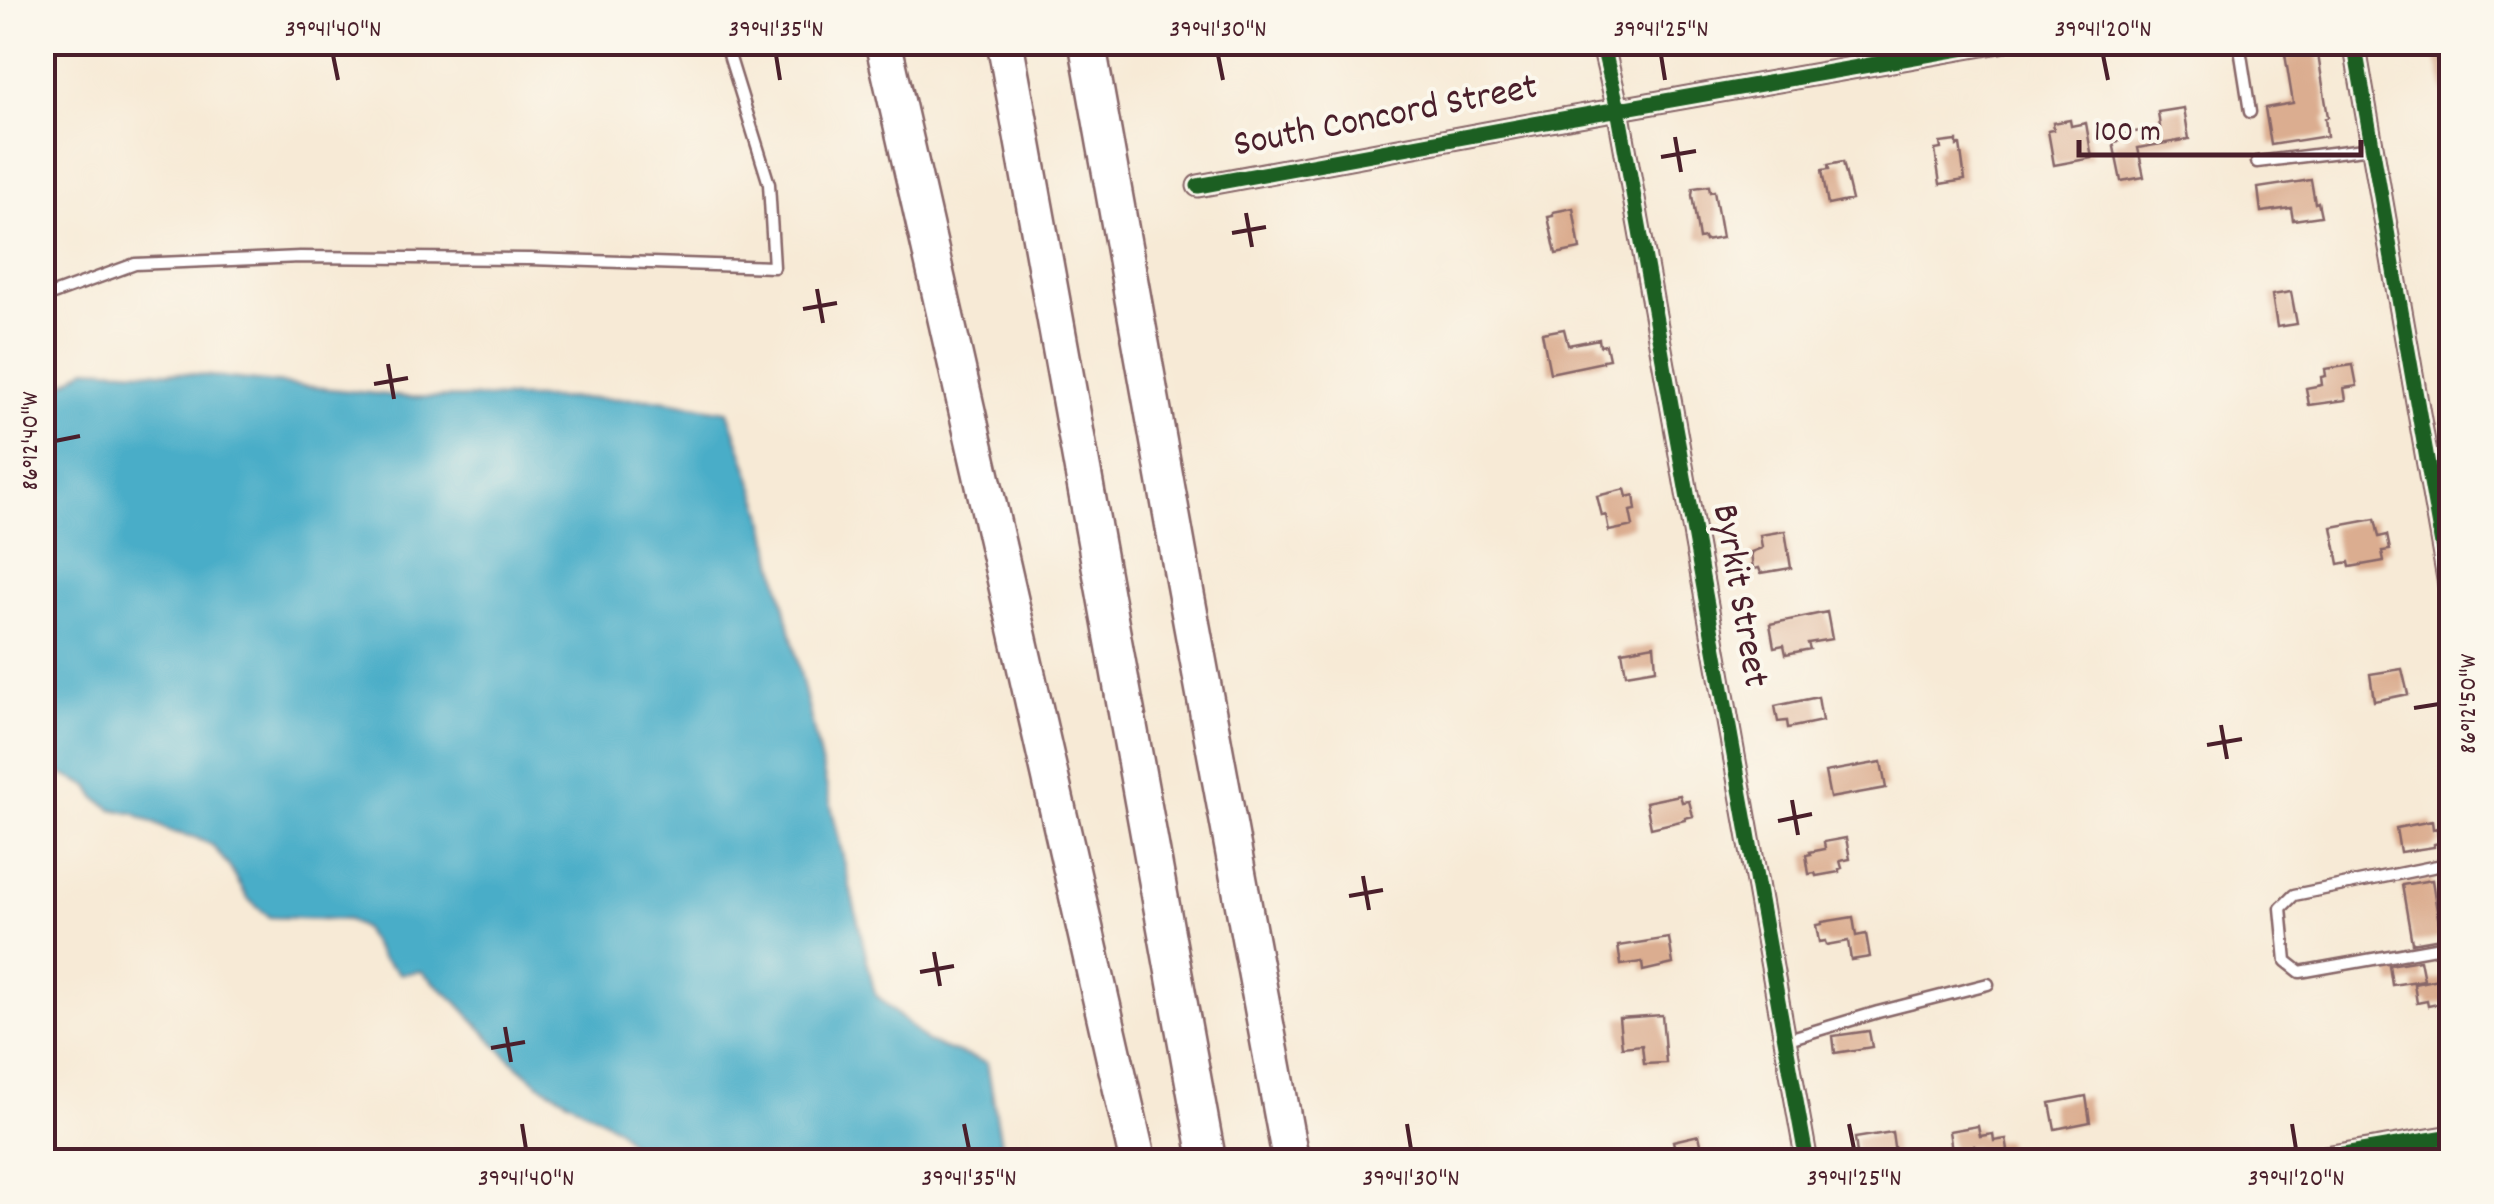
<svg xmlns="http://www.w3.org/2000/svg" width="2494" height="1204" font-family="Dekko,sans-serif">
	<rect width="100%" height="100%" fill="#fbf7ec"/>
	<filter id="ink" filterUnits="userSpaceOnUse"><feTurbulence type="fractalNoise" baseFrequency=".01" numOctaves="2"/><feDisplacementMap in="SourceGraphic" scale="20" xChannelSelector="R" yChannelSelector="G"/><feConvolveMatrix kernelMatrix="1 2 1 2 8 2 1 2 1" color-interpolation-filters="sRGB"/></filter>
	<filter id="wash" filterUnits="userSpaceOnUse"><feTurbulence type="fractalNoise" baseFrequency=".0048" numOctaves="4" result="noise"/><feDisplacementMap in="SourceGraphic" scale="40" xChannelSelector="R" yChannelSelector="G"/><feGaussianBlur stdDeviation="2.25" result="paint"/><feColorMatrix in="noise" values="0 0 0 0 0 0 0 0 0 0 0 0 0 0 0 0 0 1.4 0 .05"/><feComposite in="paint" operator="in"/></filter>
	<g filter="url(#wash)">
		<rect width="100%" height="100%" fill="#f7ead6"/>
		<path fill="#49adc8" stroke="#4a667a" stroke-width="2.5" d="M87 368 183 373 405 397 655 399 728 411 762 509 875 994 927 1042 987 1063 1004 1161H645L617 1128 538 1083 507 1056 457 1002 421 971 401 974 381 958 363 929 348 920 269 917 248 899 230 868 212 845 194 837 172 832 135 814 112 809 96 798 89 786 61 774 50 762 43 748V398Z"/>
		<g id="blocks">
			<path fill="#dbad90" d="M2283 42H2316L2328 117 2325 118 2327 136 2271 145 2265 108 2293 103Z
				M2432 42H2452V95L2445 96Z
				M2184 108 2189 139 2138 148 2144 177 2121 181 2113 142 2126 140 2125 134 2160 127 2158 112Z
				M2070 120 2071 126 2086 123 2092 158 2054 165 2048 131 2054 130 2053 123Z
				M1957 141V146L1960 145 1965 180 1940 184 1935 150 1941 149 1940 143Z
				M1843 162 1852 200 1828 205 1822 170 1829 169 1828 165Z
				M2311 180 2315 203 2318 202 2321 216 2293 220 2291 208 2261 212 2258 188Z
				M1709 186 1710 192 1714 191 1722 238 1705 241 1704 238 1699 239 1692 195 1693 188Z
				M1573 208 1580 249 1556 254 1548 217 1553 216V212Z
				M2291 292 2297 324 2277 327 2272 295Z
				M1564 329 1568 345 1599 339 1600 346 1606 345 1609 359 1603 360V362L1550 373 1542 333Z
				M2353 365 2357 386 2344 388 2346 400 2309 405 2306 388 2322 385 2321 377 2326 376 2325 369Z
				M1625 489 1627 497 1634 495 1636 510 1630 511 1633 526 1609 531 1606 515 1602 516 1597 496Z
				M2375 519 2379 537 2387 535 2390 550 2382 551 2384 561 2350 567 2349 562 2339 564 2332 527Z
				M1785 531 1791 568 1761 573 1759 568 1753 569 1751 552 1762 548 1760 535Z
				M1827 612 1832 639 1808 643 1810 649 1786 654 1784 645 1774 647 1770 624Z
				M1654 645 1656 669 1626 674 1622 651Z
				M2402 669 2408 694 2374 701 2370 674Z
				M1818 697 1822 721 1788 728 1787 721 1778 722 1775 706Z
				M1881 762 1886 788 1830 798 1825 772Z
				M1680 795 1682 802 1689 801 1693 816 1685 818V820L1651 828 1646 802Z
				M2432 821 2433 829 2437 828 2439 843 2434 844V847L2400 852 2396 828Z
				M1846 838 1850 859 1840 861 1842 868 1839 869V872L1816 876 1815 873 1809 874 1806 855 1811 854 1810 852 1825 849 1824 842Z
				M2432 880 2439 923 2452 921V936L2412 943 2402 885Z
				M1853 917 1856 936 1866 934 1870 957 1851 960 1848 941 1826 945 1825 941 1819 942 1816 925 1822 924V922Z
				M1669 938 1673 964 1643 971 1642 962 1621 965 1618 946Z
				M2420 960 2424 980 2392 985 2389 965Z
				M2452 976V1001L2428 1006 2427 1001 2417 1003 2414 984Z
				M1662 1015 1666 1063 1644 1064 1642 1045 1622 1047 1619 1018Z
				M1869 1031 1872 1047 1835 1053 1833 1036Z
				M2086 1096 2090 1122 2055 1129 2050 1103Z
				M1978 1126 1980 1136 1993 1134 1994 1141 2006 1139 2010 1162H1976L1974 1146 1952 1150 1949 1131Z
				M1892 1132 1896 1160 1858 1162 1855 1138Z
				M1699 1135 1705 1162H1678L1673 1141Z"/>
		</g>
	</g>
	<g filter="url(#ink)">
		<use href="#blocks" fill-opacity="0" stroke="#876667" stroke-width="2.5"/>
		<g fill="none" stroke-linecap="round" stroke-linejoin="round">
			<g stroke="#876667" stroke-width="15">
				<path id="lane" d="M2239 42 2250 112
					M2257 162 2372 148
					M42 298 135 264 300 257 530 259 774 267 769 184 725 42
					M2452 863 2294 895 2281 908 2286 961 2300 972 2452 945
					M1785 1040 1878 1012 1988 984"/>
			</g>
			<g stroke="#876667" stroke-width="25">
				<path id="street" d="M1602 42 1618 109 1807 1162
					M2354 42 2452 602
					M1198 186 1534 124 2000 42
					M2295 1162 2452 1136"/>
			</g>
			<g stroke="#876667" stroke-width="40">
				<path id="highway" d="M883 42 1138 1162
					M1005 42 1208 1162
					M1087 42 1181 567 1291 1162"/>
			</g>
			<use href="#lane" stroke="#fff" stroke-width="10"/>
			<use href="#street" stroke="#fff" stroke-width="20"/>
			<use href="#highway" stroke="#fff" stroke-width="35"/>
			<g stroke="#fbf7ec" stroke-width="21">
				<path id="cycleway" d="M1602 42 1618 109 1807 1162
					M2354 42 2452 602
					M1198 186 1534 124 2000 42
					M2295 1162 2452 1136"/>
			</g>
			<use href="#cycleway" stroke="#1b5e20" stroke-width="15"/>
		</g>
	</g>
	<path fill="none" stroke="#4a1f2b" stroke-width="4" d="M333 55 338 80M776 55 780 80M1218 55 1223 80M1661 55 1665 80M2103 55 2108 80M1675 137 1681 172M1661 157 1696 151M1246 213 1252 247M1232 233 1266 227M817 289 823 323M803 309 837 303M388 364 394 399M374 384 408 378M55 441 80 436M2414 708 2439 704M2221 725 2227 759M2207 745 2242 739M1792 800 1798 835M1778 821 1812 814M1363 876 1369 910M1349 896 1383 890M934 952 940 986M920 972 954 966M505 1027 511 1062M491 1048 525 1042M522 1124 526 1149M964 1124 969 1149M1407 1124 1411 1149M1849 1124 1854 1149M2292 1124 2296 1149"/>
	<g text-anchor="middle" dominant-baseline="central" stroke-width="8" stroke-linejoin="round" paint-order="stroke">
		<g font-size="38" fill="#4a1f2b" stroke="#fbf7ec">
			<text transform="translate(1386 118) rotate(-11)">South Concord Street</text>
			<text transform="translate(1738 596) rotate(80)">Byrkit Street</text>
		</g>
	</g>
	<rect width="2494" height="1204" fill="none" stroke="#fbf7ec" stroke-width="110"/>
	<path d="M2079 140v15h282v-15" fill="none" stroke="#4a1f2b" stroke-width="5"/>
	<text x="2094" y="140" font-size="30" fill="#4a1f2b" stroke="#fbf7ec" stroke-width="8" paint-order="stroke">100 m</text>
	<rect x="55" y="55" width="2384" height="1094" fill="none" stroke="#4a1f2b" stroke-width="4"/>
	<g font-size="25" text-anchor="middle" fill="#4a1f2b">
		<text x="333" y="36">39°41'40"N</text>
		<text x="776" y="36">39°41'35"N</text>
		<text x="1218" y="36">39°41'30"N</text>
		<text x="1661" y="36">39°41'25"N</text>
		<text x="2103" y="36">39°41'20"N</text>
		<text transform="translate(28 441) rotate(-90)" y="9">86°12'40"W</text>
		<text transform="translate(2466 704) rotate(-90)" y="9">86°12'50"W</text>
		<text x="526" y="1185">39°41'40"N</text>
		<text x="969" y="1185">39°41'35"N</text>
		<text x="1411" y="1185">39°41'30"N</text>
		<text x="1854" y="1185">39°41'25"N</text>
		<text x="2296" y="1185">39°41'20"N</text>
	</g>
</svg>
